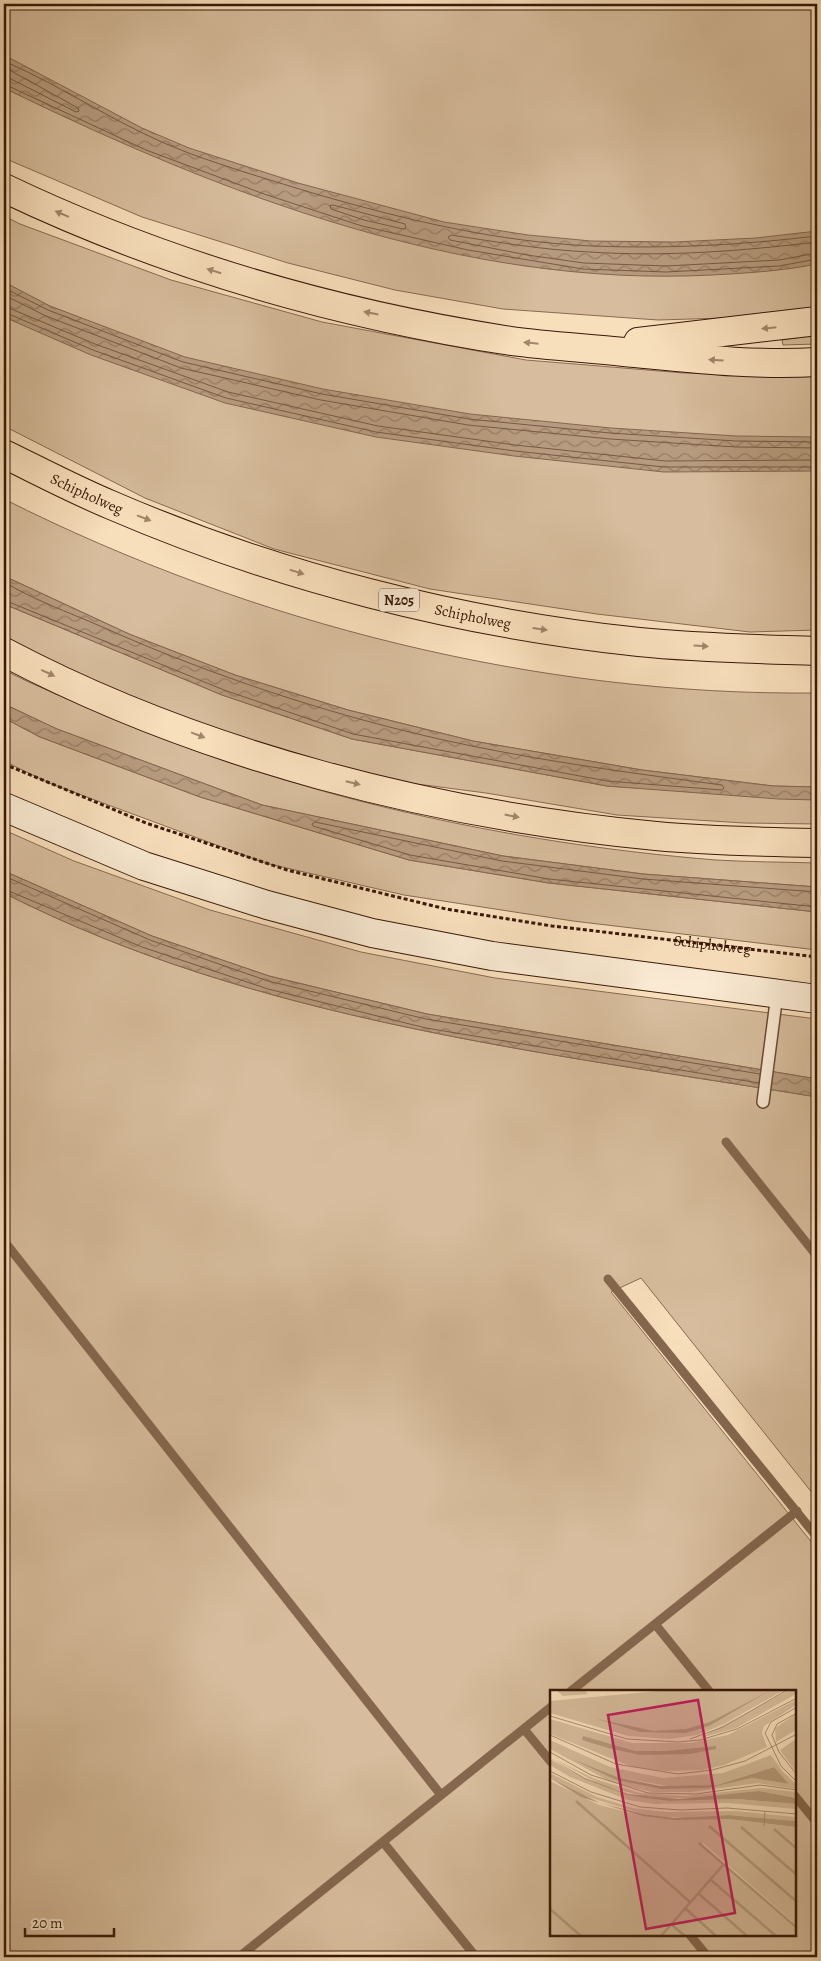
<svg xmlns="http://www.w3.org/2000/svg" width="821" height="1961" font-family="Alegreya,serif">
	<defs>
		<pattern id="water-waves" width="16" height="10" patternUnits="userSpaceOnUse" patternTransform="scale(1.25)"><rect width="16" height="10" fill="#b79b7e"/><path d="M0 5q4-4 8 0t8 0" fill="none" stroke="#967d65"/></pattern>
	</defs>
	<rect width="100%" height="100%" fill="#f8dfbc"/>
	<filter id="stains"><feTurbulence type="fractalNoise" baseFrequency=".004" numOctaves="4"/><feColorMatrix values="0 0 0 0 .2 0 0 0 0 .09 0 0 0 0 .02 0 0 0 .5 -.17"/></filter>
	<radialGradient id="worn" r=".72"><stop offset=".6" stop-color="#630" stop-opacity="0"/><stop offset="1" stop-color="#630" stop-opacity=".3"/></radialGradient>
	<path fill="#d7bd9d" stroke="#886a52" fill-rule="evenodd" d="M4 4H817V308L758 317 658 320 503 309 395 290 288 263 142 217 4 158Z
		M4 216 20 224 171 280 322 322 526 360 684 373 817 375V630L750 632 597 614 430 589 274 549 145 498 4 426Z
		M817 335V344L783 345 782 340Z
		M4 499C252 624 539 696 817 693V787L773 786 642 770 473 741 348 710 235 675 129 634 4 576Z
		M4 604 222 695 352 739 607 786 817 800V824L744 823 617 815 486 793 371 778 157 712 4 644Z
		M4 670C35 686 68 699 100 713 294 796 505 843 716 860 749 862 784 862 817 863V887L643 874 503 856 262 805 57 729 4 704Z
		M4 718 40 737 200 797 409 860 549 883 817 912V950L573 921 404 895 265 863 49 783 4 761Z
		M4 830 74 861 210 910 361 952 495 978 817 1019V1079L427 1014 269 976 152 936 4 871Z
		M4 893C255 1021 543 1052 817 1097V1499L641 1278 611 1292 817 1549V1957H4ZM551 1691H795V1935H551Z"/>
	<path fill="url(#water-waves)" stroke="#84674e" d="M4 55 142 128 189 148 298 183 444 222 528 235 591 241 674 242 756 238 817 231V264C782 271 748 273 712 275 464 288 223 195 4 88Z
		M4 282 50 306 185 357 323 389 470 414 611 428 736 436 817 437V471L664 472 514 456 376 437 225 403 91 355 4 317Z
		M4 576 129 634 235 675 348 710 473 741 642 770 773 786 817 787V800L778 799 607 786 352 739 222 695 4 604Z
		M4 704 57 729 262 805 503 856 643 874 817 887V912L549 883 409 860 200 797 40 737 4 718Z
		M4 871 152 936 269 976 427 1014 817 1079V1097C543 1052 255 1021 4 893Z"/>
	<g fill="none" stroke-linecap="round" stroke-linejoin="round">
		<path stroke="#785a42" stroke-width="1" d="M4 61C66 88 122 128 186 152 229 168 273 181 316 194 406 220 498 242 592 246 667 249 742 245 817 236
			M4 67 78 108 79 111 76 112 11 79 4 78
			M4 84 146 150 264 194 362 226 468 250 583 269 666 272 779 266 817 259
			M333 205 405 224 406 228 403 229 364 220 331 209 330 206Z
			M817 242C742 251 666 257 590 252 543 250 497 242 451 235L448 237 450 240 527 255 584 263 666 266 779 260 817 253
			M4 288 48 310 183 362 322 394 469 419 610 433 736 441 817 442
			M4 295 46 316 181 368 321 400 468 425 610 439 736 447 817 448
			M4 306 95 344 228 392 378 426 515 445 665 461 817 460
			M4 312 93 350 226 398 376 432 515 451 664 467H817
			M4 582C34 600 68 612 100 626 216 678 348 721 472 746 555 763 639 774 722 785L724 788 722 790 607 781 353 734 224 690 4 600
			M4 876 150 940 268 981 426 1019 760 1074
			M4 889 142 947 268 989 426 1028 759 1083
			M817 892 643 879 502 861 315 822 312 824 313 826 410 855 549 879 817 907"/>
		<path stroke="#84674e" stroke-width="9" d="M726 1142 817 1256
			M4 1241 441 1795
			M608 1279 817 1537
			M655 1624 709 1691
			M571 1691 797 1511
			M524 1729 551 1762
			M795 1796 817 1823
			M383 1842 476 1957
			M690 1935 708 1957
			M239 1957 551 1707"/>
		<g stroke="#684a34" stroke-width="14">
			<path id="service" d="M763 1102 777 994"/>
		</g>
		<g stroke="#381806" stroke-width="30">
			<path id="secondary" d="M4 807 144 866 267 905 372 933 492 956 817 999"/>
		</g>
		<g stroke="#381806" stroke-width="30">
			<g id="trunk">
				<path d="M4 188C163 264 336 314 511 341 548 346 586 348 624 352 688 358 753 366 817 362"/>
				<path d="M638 342 817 321"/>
				<path id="s2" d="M4 454C39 471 75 490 111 505 278 577 459 623 639 642 698 648 758 649 817 651"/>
				<path d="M4 652C201 756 435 815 656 836 710 841 764 842 817 843"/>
			</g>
		</g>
		<path stroke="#381806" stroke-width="3" stroke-dasharray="4 2.5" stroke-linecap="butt" id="s1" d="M4 764 146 823 287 870 446 909 552 926 817 957"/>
		<use href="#service" stroke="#faead3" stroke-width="11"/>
		<use href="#secondary" stroke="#faead3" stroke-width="28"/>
		<use href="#trunk" stroke="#f8dfbc" stroke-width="28"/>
	</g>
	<defs><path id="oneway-solid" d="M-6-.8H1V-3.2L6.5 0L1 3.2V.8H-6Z" transform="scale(1.25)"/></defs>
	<g fill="#a2856a">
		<use href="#oneway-solid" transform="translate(62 214) rotate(-157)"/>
		<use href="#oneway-solid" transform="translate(214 271) rotate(-162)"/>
		<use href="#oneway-solid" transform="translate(371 313) rotate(-169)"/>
		<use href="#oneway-solid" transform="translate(769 328) rotate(174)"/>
		<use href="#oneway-solid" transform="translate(531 343) rotate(-174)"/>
		<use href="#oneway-solid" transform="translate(716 360) rotate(-176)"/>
		<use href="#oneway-solid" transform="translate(144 518) rotate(21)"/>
		<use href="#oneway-solid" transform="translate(297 572) rotate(17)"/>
		<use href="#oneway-solid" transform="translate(540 629) rotate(8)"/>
		<use href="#oneway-solid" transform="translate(701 646) rotate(3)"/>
		<use href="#oneway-solid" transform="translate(48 673) rotate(25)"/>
		<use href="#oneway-solid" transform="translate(198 735) rotate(21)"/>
		<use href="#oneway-solid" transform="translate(353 783) rotate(13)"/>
		<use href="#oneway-solid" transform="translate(512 816) rotate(11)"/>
	</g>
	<g text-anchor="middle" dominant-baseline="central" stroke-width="4" stroke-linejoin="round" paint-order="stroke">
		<rect fill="#faead3" stroke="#725744" stroke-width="1" x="379" y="588.5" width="40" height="23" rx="4"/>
		<g font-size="14" font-weight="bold" fill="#381806">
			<text x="399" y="600">N205</text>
		</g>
		<g font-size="15" fill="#381806" stroke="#faead3">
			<text stroke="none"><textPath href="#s2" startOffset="92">Schipholweg</textPath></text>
			<text stroke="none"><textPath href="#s2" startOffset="498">Schipholweg</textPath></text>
			<text stroke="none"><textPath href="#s1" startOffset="735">Schipholweg</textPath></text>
		</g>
	</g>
	<g transform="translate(550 1690)">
		<rect width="246" height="246" fill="#f8dfbc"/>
		<path d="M6 0H34L38 4 13 6ZM119 0H234L174 34 147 45 119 49 78 46 0 23V11ZM239 0H246V4L186 38 150 48ZM246 10V15L214 36 212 43 217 57 174 75 152 80 116 81 83 77 0 44V29L82 53H140L178 45ZM246 24V40L226 52 225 38ZM246 49V82L230 60ZM0 50 60 77 113 88 173 83 221 65 233 82 246 94V99L208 93 141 102H102L61 92 0 59ZM37 75 70 88 124 97 167 95 224 77 239 94 202 88 158 98 111 99 66 90ZM0 69 34 89 77 105 119 111 187 109 246 114V119L179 113 104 114 78 110 20 87 0 75ZM4 69 45 89 90 103 136 106 211 98 246 102V108L209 101 145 108H102L53 96ZM0 83 47 107 83 118 116 122 185 121 246 127V131L179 125 124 128 93 124 32 105 0 88ZM0 91 49 115 92 126 179 129 246 137V235L153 153 150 155 246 239V246H0Z" fill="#d7bd9d" fill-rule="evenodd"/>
		<path d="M221 0 159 36 136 43 90 42 47 29 104 41 136 39 160 32ZM33 46 85 61H117L166 56V59L140 64 90 65 58 58 32 50ZM0 68 35 88 78 104 129 109 209 101 246 108V114L187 109 119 111 95 108 77 105 34 89ZM22 69 70 88 110 96 167 95 224 77 239 94 202 88 158 98 111 99 66 90ZM0 88 50 113 93 124 124 128 179 125 246 131V137L179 129 124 130 92 126 31 107Z" fill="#b79b7e"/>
		<path fill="none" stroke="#b79b7e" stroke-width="2.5" d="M26 111 141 213M159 136 247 212M191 137 247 185M224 139 247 159M149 153 247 238M161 190 226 246M149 204 197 246M0 219 31 246M136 219 166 246M122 235 135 246M111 246 173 175"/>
		<path fill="none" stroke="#ab8f73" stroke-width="1" d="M247 17 221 32 215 43 231 76 247 92M247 23 227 34 222 45 229 62 247 85M0 26 77 49 128 52 150 50 187 39 247 8M0 45 66 74 128 84 162 80 195 71 247 44M140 49 173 37 237 0M0 62 41 85 98 103 146 104 210 95 247 100M0 81 41 102 90 117 130 120 177 118 247 124M214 136 215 121"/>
		<path fill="#c2185b" fill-opacity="0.15" stroke="#c2185b" stroke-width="2.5" d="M148 10 185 223 96 239 58 25Z"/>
		<rect width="246" height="246" fill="none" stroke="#381806" stroke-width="2.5"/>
	</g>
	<rect width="821" height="1961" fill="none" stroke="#f8dfbc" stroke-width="20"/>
	<rect x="5" y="5" width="811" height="1951" fill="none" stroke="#381806" stroke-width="2.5"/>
	<rect x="10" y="10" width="801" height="1941" fill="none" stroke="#381806"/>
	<path d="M25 1928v8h89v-8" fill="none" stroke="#381806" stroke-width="2.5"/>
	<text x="32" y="1928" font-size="15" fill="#381806" stroke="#faead3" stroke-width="4" paint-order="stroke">20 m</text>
	<rect width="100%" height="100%" filter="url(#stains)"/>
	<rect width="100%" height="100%" fill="url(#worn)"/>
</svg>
